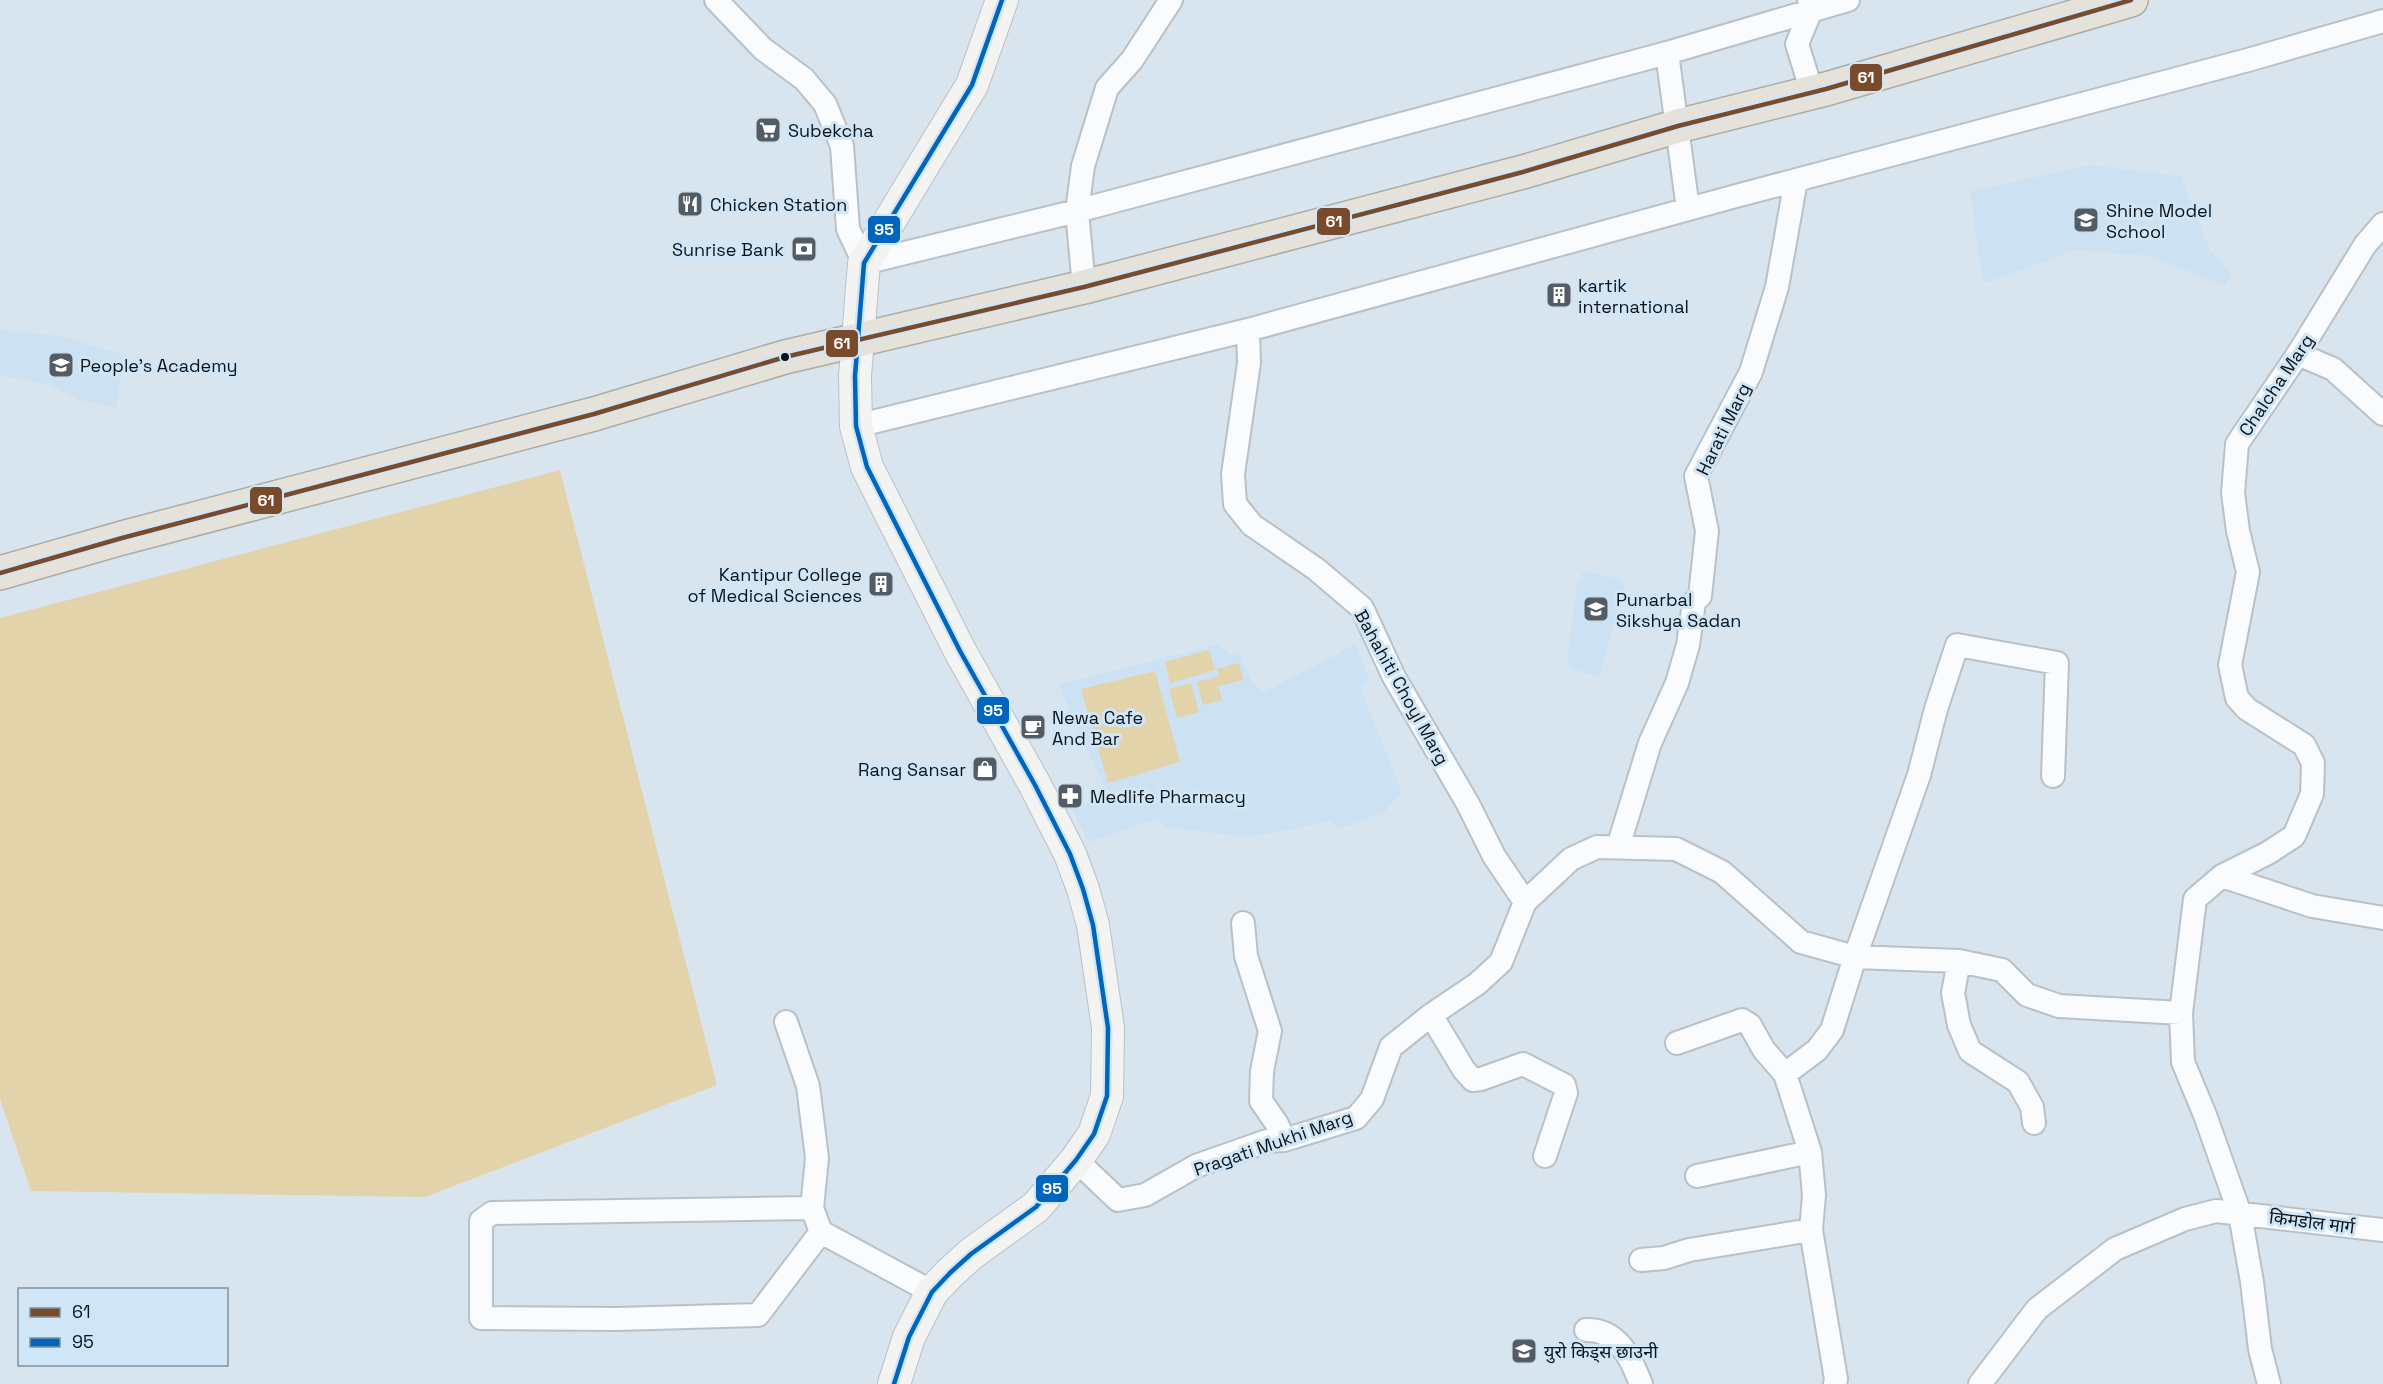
<svg xmlns="http://www.w3.org/2000/svg" width="2383" height="1384" font-family="'Space Grotesk','Noto Sans Devanagari',sans-serif">
	<rect width="100%" height="100%" fill="#d9e5ee"/>
	<path fill="#cce1f2" d="M2091 165 2180 176 2210 250 2231 273 2225 286 2150 256 2075 250 1983 284 1970 191Z
		M0 330 61 336 124 355 116 408 79 400 50 385 0 375Z
		M1584 571 1622 579 1624 586 1600 677 1574 669 1567 662 1577 583Z
		M1218 644 1230 655 1238 651 1252 682 1263 693 1356 644 1370 682 1360 687 1402 792 1384 812 1340 829 1329 820 1305 827 1246 837 1164 827 1156 819 1089 842 1071 808 1081 806 1106 790 1058 685Z"/>
	<path fill="#e2d3ab" d="M560 470 717 1085 425 1197 31 1191 0 1099V618Z
		M1209 650 1215 670 1170 683 1165 662Z
		M1239 663 1243 680 1218 686 1222 700 1203 705 1197 682 1219 676 1217 669Z
		M1155 671 1180 762 1108 783 1081 689Z
		M1191 683 1199 712 1177 718 1169 689Z"/>
	<g fill="none" stroke-linecap="round" stroke-linejoin="round">
		<g stroke="#b8c1c9" stroke-width="26">
			<path id="street" d="M716 0 763 49 804 79 825 104 842 146 848 229 864 263 1077 211 1667 53 1848 0
				M1809 0 1811 10 1797 44 1812 92
				M1667 53 1688 209
				M1084 287 1077 211 1083 166 1107 88 1132 60 1171 0
				M1248 330 1249 363 1233 474 1235 504 1252 525 1316 569 1362 608 1394 677 1468 804 1494 856 1525 902
				M2298 354 2333 369 2383 414
				M856 426 1248 330 1736 196 2248 60 2383 21
				M1618 847 1650 743 1677 683 1688 645 1694 602 1700 596 1707 531 1696 476 1751 372 1777 287 1796 180
				M2222 876 2268 853 2294 836 2312 794 2313 763 2304 745 2247 709 2237 698 2230 665 2248 572 2238 531 2233 493 2237 444 2298 354 2365 245 2383 224
				M1243 923 1246 956 1270 1031 1262 1071 1261 1101 1277 1124 1284 1140
				M1959 961 1953 993 1959 1025 1970 1051 2018 1082 2032 1107 2034 1123
				M1431 1015 1464 1070 1473 1080 1481 1079 1523 1064 1564 1085 1566 1093 1545 1156
				M786 1022 808 1086 817 1158 812 1208 821 1232 932 1292
				M1677 1043 1742 1020 1750 1025 1764 1050 1785 1074
				M1076 1160 1118 1200 1145 1195 1196 1166 1267 1141 1284 1140 1356 1118 1372 1099 1391 1047 1431 1015 1477 984 1501 962 1525 902 1571 859 1597 847 1676 849 1722 872 1801 942 1855 957 1959 961 2002 970 2027 995 2059 1006 2181 1013
				M1697 1176 1810 1152
				M812 1208 492 1213 481 1221V1318L617 1319 758 1315 821 1232
				M1641 1260 1664 1258 1689 1250 1811 1230
				M1586 1330C1618 1329 1631 1358 1641 1384
				M1835 1384 1836 1379 1811 1230 1814 1195 1810 1152 1785 1074 1817 1050 1832 1030 1855 957 1919 775 1936 709 1957 645 2057 663 2053 776
				M1980 1384 2037 1309 2115 1249 2185 1219 2216 1211 2383 1230
				M2269 1384 2260 1349 2252 1282 2240 1214 2205 1115 2183 1062 2181 1013 2195 899 2222 876 2312 906 2383 918"/>
		</g>
		<g stroke="#b8c1c9" stroke-width="34">
			<path id="secondary" d="M894 1384 909 1337 932 1292 950 1273 971 1254 1036 1207 1076 1160 1094 1134 1107 1096 1108 1028 1093 925 1083 889 1070 854 1035 785 960 651 867 467 856 426 855 376 864 263 972 85 1002 0"/>
		</g>
		<g stroke="#abaca5" stroke-width="36">
			<path id="highway" d="M0 573 122 538 594 414 785 357 1084 287 1523 172 1678 126 1826 89 2131 0"/>
		</g>
		<use href="#street" stroke="#f9fbfc" stroke-width="22"/>
		<use href="#secondary" stroke="#f3f3f2" stroke-width="32"/>
		<use href="#highway" stroke="#e5e2da" stroke-width="33"/>
		<g stroke="#d0e6f7" stroke-width="9">
			<path id="bus-1" d="M0 573 122 538 594 414 785 357 1084 287 1523 172 1678 126 1826 89 2131 0"/>
		</g>
		<g stroke="#d0e6f7" stroke-width="9">
			<path id="bus-2" d="M894 1384 909 1337 932 1292 950 1273 971 1254 1036 1207 1076 1160 1094 1134 1107 1096 1108 1028 1093 925 1083 889 1070 854 1035 785 960 651 867 467 856 426 855 376 864 263 972 85 1002 0"/>
		</g>
		<use href="#bus-1" stroke="#7a4b2a" stroke-width="4.5"/>
		<use href="#bus-2" stroke="#0065bd" stroke-width="4.5"/>
	</g>
	<defs>
		<g id="supermarket-square" transform="scale(1.35)"><rect x="-9" y="-9" width="18" height="18" rx="4" fill="#535c64" stroke="#d0e6f7"/><path d="M-6-5.5h2.5l.6 2H6L4.5 2H-2.5L-4.4-4H-6ZM-1.5 3.2a1.3 1.3 0 1 0 .1 0ZM3 3.2a1.3 1.3 0 1 0 .1 0Z" fill="#fff"/></g>
		<g id="restaurant-square" transform="scale(1.35)"><rect x="-9" y="-9" width="18" height="18" rx="4" fill="#535c64" stroke="#d0e6f7"/><path d="M-5-6h1v4h1v-4h1v4h1v-4h1v5L-1.5 .5V6h-2V.5L-5-1ZM5-6V6H3V1.5H1.5Q1.5-4 5-6Z" fill="#fff"/></g>
		<g id="school-square" transform="scale(1.35)"><rect x="-9" y="-9" width="18" height="18" rx="4" fill="#535c64" stroke="#d0e6f7"/><path d="M0-5L7-2L0 1L-7-2ZM-4 1L0 2.5L4 1V4Q0 6-4 4Z" fill="#fff"/></g>
		<g id="bank-square" transform="scale(1.35)"><rect x="-9" y="-9" width="18" height="18" rx="4" fill="#535c64" stroke="#d0e6f7"/><path d="M-6-4H6V4H-6ZM0-2.3a2.3 2.3 0 1 0 0 4.6a2.3 2.3 0 1 0 0-4.6Z" fill="#fff"/></g>
		<g id="building-square" transform="scale(1.35)"><rect x="-9" y="-9" width="18" height="18" rx="4" fill="#535c64" stroke="#d0e6f7"/><path d="M-4-6H4V6H1V3H-1V6H-4ZM-2.5-4.3h1.7v1.8h-1.7ZM.8-4.3h1.7v1.8H.8ZM-2.5-1h1.7V.8h-1.7ZM.8-1h1.7V.8H.8Z" fill="#fff"/></g>
		<g id="cafe-square" transform="scale(1.35)"><rect x="-9" y="-9" width="18" height="18" rx="4" fill="#535c64" stroke="#d0e6f7"/><path d="M-5.5-4.5H6V0H3Q3 3.5 0 3.5H-2.5Q-5.5 3.5-5.5 0ZM3-3.2v2h1.7v-2ZM-6 4.5H4V6H-6Z" fill="#fff"/></g>
		<g id="shop-square" transform="scale(1.35)"><rect x="-9" y="-9" width="18" height="18" rx="4" fill="#535c64" stroke="#d0e6f7"/><path d="M-5-2.5h2.3a2.7 3.5 0 0 1 5.4 0H5L5.5 6h-11ZM-1.5-2.5h3a1.5 2.3 0 0 0-3 0Z" fill="#fff"/></g>
		<g id="pharmacy-square" transform="scale(1.35)"><rect x="-9" y="-9" width="18" height="18" rx="4" fill="#535c64" stroke="#d0e6f7"/><path d="M-2-6h4v4h4v4h-4v4h-4v-4h-4v-4h4Z" fill="#fff"/></g>
	</defs>
	<g fill-rule="evenodd">
		<use href="#supermarket-square" x="768" y="130"/>
		<use href="#restaurant-square" x="690" y="204"/>
		<use href="#school-square" x="2086" y="220"/>
		<use href="#bank-square" x="804" y="249"/>
		<use href="#building-square" x="1559" y="295"/>
		<use href="#school-square" x="61" y="365"/>
		<use href="#building-square" x="881" y="584"/>
		<use href="#school-square" x="1596" y="609"/>
		<use href="#cafe-square" x="1033" y="727"/>
		<use href="#shop-square" x="985" y="769"/>
		<use href="#pharmacy-square" x="1070" y="796"/>
		<use href="#school-square" x="1524" y="1351"/>
	</g>
	<circle fill="#0b1319" stroke="#d0e6f7" stroke-width="2" cx="785" cy="357" r="5"/>
	<g text-anchor="middle" dominant-baseline="central" stroke-width="6" stroke-linejoin="round" paint-order="stroke">
		<g font-size="18" fill="#0b1319" stroke="#d0e6f7" text-anchor="start">
			<text x="788" y="130">Subekcha</text>
			<text x="710" y="204">Chicken Station</text>
			<text x="2106" y="210">Shine Model<tspan x="2106" dy="21">School</tspan></text>
			<text x="784" y="249" text-anchor="end">Sunrise Bank</text>
			<text x="1578" y="285">kartik<tspan x="1578" dy="21">international</tspan></text>
			<text x="80" y="365">People's Academy</text>
			<text x="862" y="574" text-anchor="end">Kantipur College<tspan x="862" dy="21">of Medical Sciences</tspan></text>
			<text x="1616" y="599">Punarbal<tspan x="1616" dy="21">Sikshya Sadan</tspan></text>
			<text x="1052" y="717">Newa Cafe<tspan x="1052" dy="21">And Bar</tspan></text>
			<text x="966" y="769" text-anchor="end">Rang Sansar</text>
			<text x="1090" y="796">Medlife Pharmacy</text>
			<text x="1544" y="1351">युरो किड्स छाउनी</text>
		</g>
		<g font-size="18" fill="#0b1319" stroke="#d0e6f7">
			<text transform="translate(2276 385) rotate(-56)">Chalcha Marg</text>
			<text transform="translate(1723 429) rotate(-64)">Harati Marg</text>
			<text transform="translate(1402 687) rotate(61)">Bahahiti Choyl Marg</text>
			<text transform="translate(1273 1143) rotate(-19)">Pragati Mukhi Marg</text>
			<text transform="translate(2312 1222) rotate(7)">किमडोल मार्ग</text>
		</g>
	</g>
	<g stroke="#d0e6f7" stroke-width="2">
		<rect x="1849" y="63" width="34" height="29" rx="6" fill="#7a4b2a"/>
		<rect x="1316" y="207" width="35" height="29" rx="6" fill="#7a4b2a"/>
		<rect x="867" y="215" width="34" height="29" rx="6" fill="#0065bd"/>
		<rect x="825" y="329" width="34" height="29" rx="6" fill="#7a4b2a"/>
		<rect x="249" y="486" width="34" height="29" rx="6" fill="#7a4b2a"/>
		<rect x="976" y="696" width="34" height="29" rx="6" fill="#0065bd"/>
		<rect x="1035" y="1174" width="34" height="29" rx="6" fill="#0065bd"/>
	</g>
	<g font-size="16" text-anchor="middle" font-weight="bold" fill="#fff">
		<text x="1866" y="83">61</text>
		<text x="1334" y="227">61</text>
		<text x="884" y="235">95</text>
		<text x="842" y="349">61</text>
		<text x="266" y="506">61</text>
		<text x="993" y="716">95</text>
		<text x="1052" y="1194">95</text>
	</g>
	<rect x="18" y="1288" width="210" height="78" fill="#d0e6f7" stroke="#81929e" stroke-width="1.5"/>
	<rect x="30" y="1308" width="30" height="9" fill="#7a4b2a" stroke="#81929e" stroke-width="1.5"/>
	<text x="72" y="1318" font-size="18" fill="#0b1319">61</text>
	<rect x="30" y="1338" width="30" height="9" fill="#0065bd" stroke="#81929e" stroke-width="1.5"/>
	<text x="72" y="1348" font-size="18" fill="#0b1319">95</text>
</svg>
